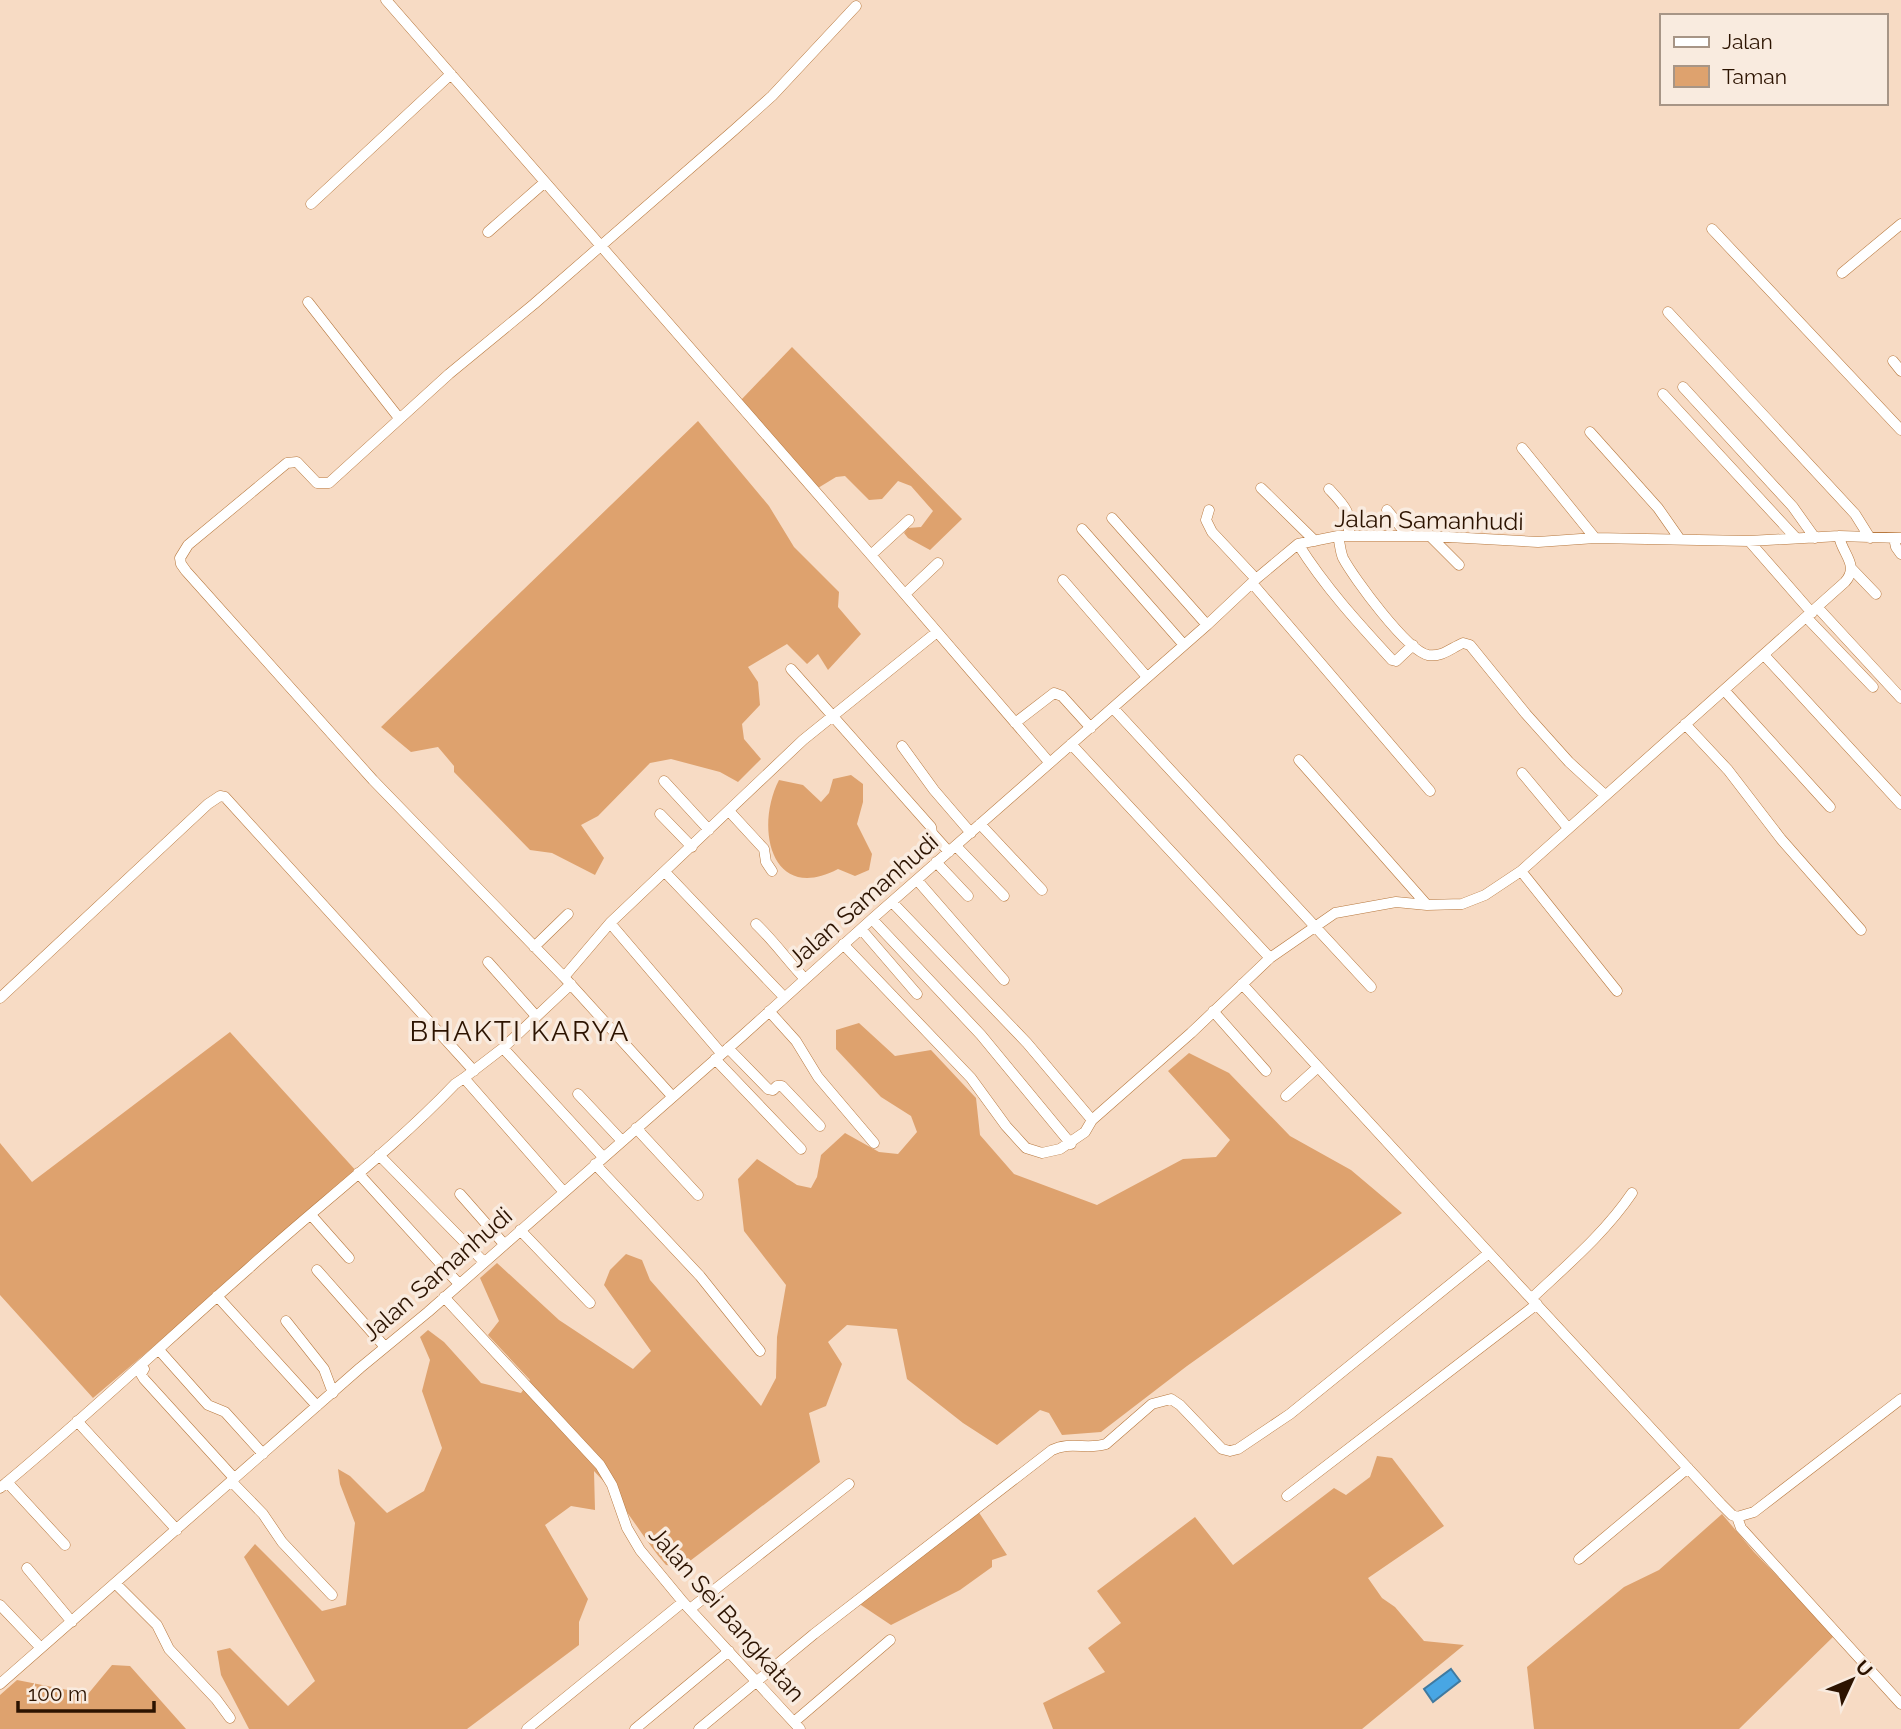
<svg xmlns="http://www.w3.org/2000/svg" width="1901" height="1729" font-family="Raleway,sans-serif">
	<rect width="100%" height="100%" fill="#f7dbc4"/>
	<path fill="#dea26e" d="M792 347 962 519 930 550 908 538 904 533 908 528 921 527 933 511 911 486 898 481 882 499 869 500 845 476 836 477 818 488 741 400Z
		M698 421 769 506 794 547 839 592 838 607 861 634 828 670 818 654 807 664 787 644 748 667 758 682 760 705 742 724 744 739 761 759 738 782 720 772 671 759 650 763 598 816 581 825 604 858 595 875 552 853 530 850 454 772V766L438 747 411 752 381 727Z
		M851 775 863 784V802L857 824 872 854 869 870 855 876 838 869C772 904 754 829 779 780L803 785 821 802 829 793 833 779Z
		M859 1023 895 1056 931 1050 976 1098 980 1135 1014 1174 1097 1205 1183 1159 1216 1157 1230 1140 1168 1071 1189 1053 1229 1073 1290 1136 1351 1170 1402 1213 1187 1366 1101 1432 1062 1435 1049 1413 1040 1410 997 1445 963 1423 907 1379 897 1329 847 1325 828 1342 842 1364 826 1406 809 1413 820 1462 682 1567 666 1565C640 1535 621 1498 594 1471L595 1510 571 1506 545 1525 588 1599 579 1622V1645L467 1729H249L221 1675 217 1651 230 1648 288 1706 315 1681 244 1557 255 1544 322 1611 346 1605 355 1523 340 1484 338 1469 350 1476 387 1513 424 1491 442 1448 422 1391 430 1360 420 1337 428 1330 444 1342 481 1383 521 1393 530 1380 488 1335 499 1321 480 1278 497 1263 559 1320 633 1369 651 1351 604 1285 610 1270 626 1254 642 1260 650 1280 761 1406 776 1378 777 1337 786 1285 744 1231 738 1179 757 1159 797 1185 811 1188 817 1177 821 1155 845 1133 879 1152 898 1154 917 1132 911 1116 881 1097 836 1049V1030Z
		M230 1032 358 1173 93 1398 0 1295V1143L32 1182Z
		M1377 1456 1392 1458 1444 1526 1368 1578 1382 1598 1395 1607 1424 1641 1464 1645 1362 1729H1053L1043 1703 1105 1672 1088 1648 1121 1623 1097 1591 1195 1517 1233 1565 1334 1488 1346 1495 1370 1477Z
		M976 1508 1007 1555 992 1560V1567L960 1590 891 1625 855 1601Z
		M1722 1514 1754 1552 1835 1635 1739 1729H1534L1527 1667 1624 1587 1659 1570Z
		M112 1665 130 1666 186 1729H0V1695L17 1680 88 1694Z"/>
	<path fill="#48a6e4" stroke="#407aa0" stroke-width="2" d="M1451 1669 1460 1681 1433 1702 1424 1689Z"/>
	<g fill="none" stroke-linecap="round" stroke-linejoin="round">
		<g stroke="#b7783e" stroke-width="11">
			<path id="minor" d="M386 0 871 555 1049 762
				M311 204 451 74
				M1712 229 1901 430
				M488 232 545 182
				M1842 273 1901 224
				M308 302 399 418
				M1668 312 1855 514 1870 538
				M1893 361 1901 371
				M1683 387 1793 507 1815 538
				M1663 394 1796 538
				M1590 432 1658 508 1679 538
				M1522 448 1595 538
				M1261 488 1315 541
				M1329 489C1344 505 1353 513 1348 536
				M1209 510 1206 520 1212 532 1256 579
				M1387 510 1408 536
				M1112 518 1207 625
				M1082 529 1184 645
				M1338 536C1340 543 1340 551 1343 558 1353 577 1407 651 1428 655 1443 657 1451 648 1463 643L1470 645 1526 714 1569 762 1605 795
				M1430 536 1459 565
				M1894 538 1896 547 1901 554
				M1749 541 1812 613
				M1298 544C1325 587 1358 623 1392 660L1396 661 1413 645
				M871 555 909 520
				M1852 569 1876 594
				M1063 580 1147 677
				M1252 583 1430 791
				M905 594 938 563
				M1818 608 1901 698
				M1807 618 1873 687
				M1764 655 1901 804
				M791 669 931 827 932 833 949 852
				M1724 690 1830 807
				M1113 708 1371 987
				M1015 723 1054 693 1062 696 1091 728
				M1685 724 1728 770 1781 839 1861 930
				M1071 744 1270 958
				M902 746 934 790 971 833
				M1299 760 1427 905
				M1522 773 1568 828
				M664 781 709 830
				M729 811 764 849 766 862 772 871
				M660 814 692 847
				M980 824 1042 890
				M956 846 1004 896
				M936 862 968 896
				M1521 871 1617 991
				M665 872 784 997
				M917 880 1004 980
				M892 902 1027 1043 1092 1120
				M872 919 981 1035 1071 1144
				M610 923 721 1053
				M756 924C773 940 788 961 805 979
				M861 929 917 994
				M843 944 971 1078 1006 1126 1026 1148 1042 1153 1060 1149 1085 1132 1092 1120 1191 1033 1270 958 1335 913 1396 902 1427 905 1462 904 1485 895 1521 871 1845 582C1860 565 1842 554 1839 536
				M534 947 568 914
				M488 962 536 1016
				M564 977 610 923 803 740 937 632
				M1242 984 1489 1253
				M0 998 208 804 220 796 225 797 474 1071
				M769 1011 796 1041 818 1077 874 1143
				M1213 1011 1266 1071
				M503 1048 603 1157
				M728 1048 768 1089 773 1090 777 1086H782L820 1126
				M715 1059 801 1149
				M578 1094 622 1141
				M672 1096 564 977 373 780 186 571 181 564 180 558 188 545 287 463 297 462 317 483H329L449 374 534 304 733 131 772 96 856 6
				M1286 1096 1318 1067
				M636 1128 698 1195
				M379 1155 484 1262
				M595 1164 700 1276 760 1351
				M358 1173 459 1284
				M563 1191 464 1078 503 1048 571 984
				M460 1194 504 1244
				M311 1215 349 1258
				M520 1230 590 1303
				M317 1270 385 1347
				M217 1296 317 1406
				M444 1297 600 1465 612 1485 627 1528 640 1550 683 1602 800 1729
				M1532 1298C1567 1265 1605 1233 1632 1193
				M286 1321 324 1369 333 1393
				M159 1350 208 1405 225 1412 263 1454
				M141 1365 144 1369 141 1374 144 1379 234 1478
				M77 1421 177 1530
				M231 1481 263 1514 282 1542 332 1595
				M7 1482 65 1545
				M0 1488C85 1418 165 1342 248 1269 316 1207 391 1151 455 1084L464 1078
				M1287 1496 1537 1304
				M1737 1517 1754 1512 1901 1399
				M1579 1559 1688 1468
				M27 1568 72 1622
				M115 1583 157 1625 169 1649 216 1699 230 1718
				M0 1605 41 1648
				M690 1609 849 1484
				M0 1684 360 1368 428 1312 741 1037 872 919 1207 625 1256 579 1298 544 1338 536H1430L1538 542 1595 538 1749 541 1839 536 1901 538
				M794 1722 890 1640
				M527 1729 683 1602
				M635 1729 729 1651
				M699 1729 814 1634 1052 1450C1070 1441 1088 1450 1106 1444L1152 1404 1171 1399 1180 1405 1222 1449 1230 1451 1238 1449 1290 1414 1489 1253 1721 1504 1732 1515 1737 1517 1741 1528 1901 1704"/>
		</g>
		<use href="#minor" stroke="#fff" stroke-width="10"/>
	</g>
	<g text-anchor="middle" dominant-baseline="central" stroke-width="7" stroke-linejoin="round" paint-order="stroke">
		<g font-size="24" fill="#2c1300" stroke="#f9ebdf">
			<text transform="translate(1429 520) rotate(1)">Jalan Samanhudi</text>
			<text transform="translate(863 900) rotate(-41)">Jalan Samanhudi</text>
			<text transform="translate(437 1274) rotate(-41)">Jalan Samanhudi</text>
			<text transform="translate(727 1614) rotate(49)">Jalan Sei Bangkatan</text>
		</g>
		<g font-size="28" letter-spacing="2" fill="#2c1300" stroke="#f9ebdf">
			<text x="520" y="1031">BHAKTI KARYA</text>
		</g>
	</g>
	<rect x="1660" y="14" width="228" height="91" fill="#f9ebdf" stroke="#a79586" stroke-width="2"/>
	<rect x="1674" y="37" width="35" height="10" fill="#ffffff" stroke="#a79586" stroke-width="2"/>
	<text x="1722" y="49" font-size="21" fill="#2c1300">Jalan</text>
	<rect x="1674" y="66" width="35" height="21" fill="#dea26e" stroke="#a79586" stroke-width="2"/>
	<text x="1722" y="84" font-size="21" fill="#2c1300">Taman</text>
	<g transform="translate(1852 1680) rotate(46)" stroke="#f9ebdf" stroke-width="5" paint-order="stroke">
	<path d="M0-5L12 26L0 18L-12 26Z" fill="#2c1300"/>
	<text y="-10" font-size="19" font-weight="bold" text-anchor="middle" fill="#2c1300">U</text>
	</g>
	<path d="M18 1701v10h136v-10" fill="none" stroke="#2c1300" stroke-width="3.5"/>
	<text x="28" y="1701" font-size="21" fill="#2c1300" stroke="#f9ebdf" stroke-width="5" paint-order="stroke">100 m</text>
</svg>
